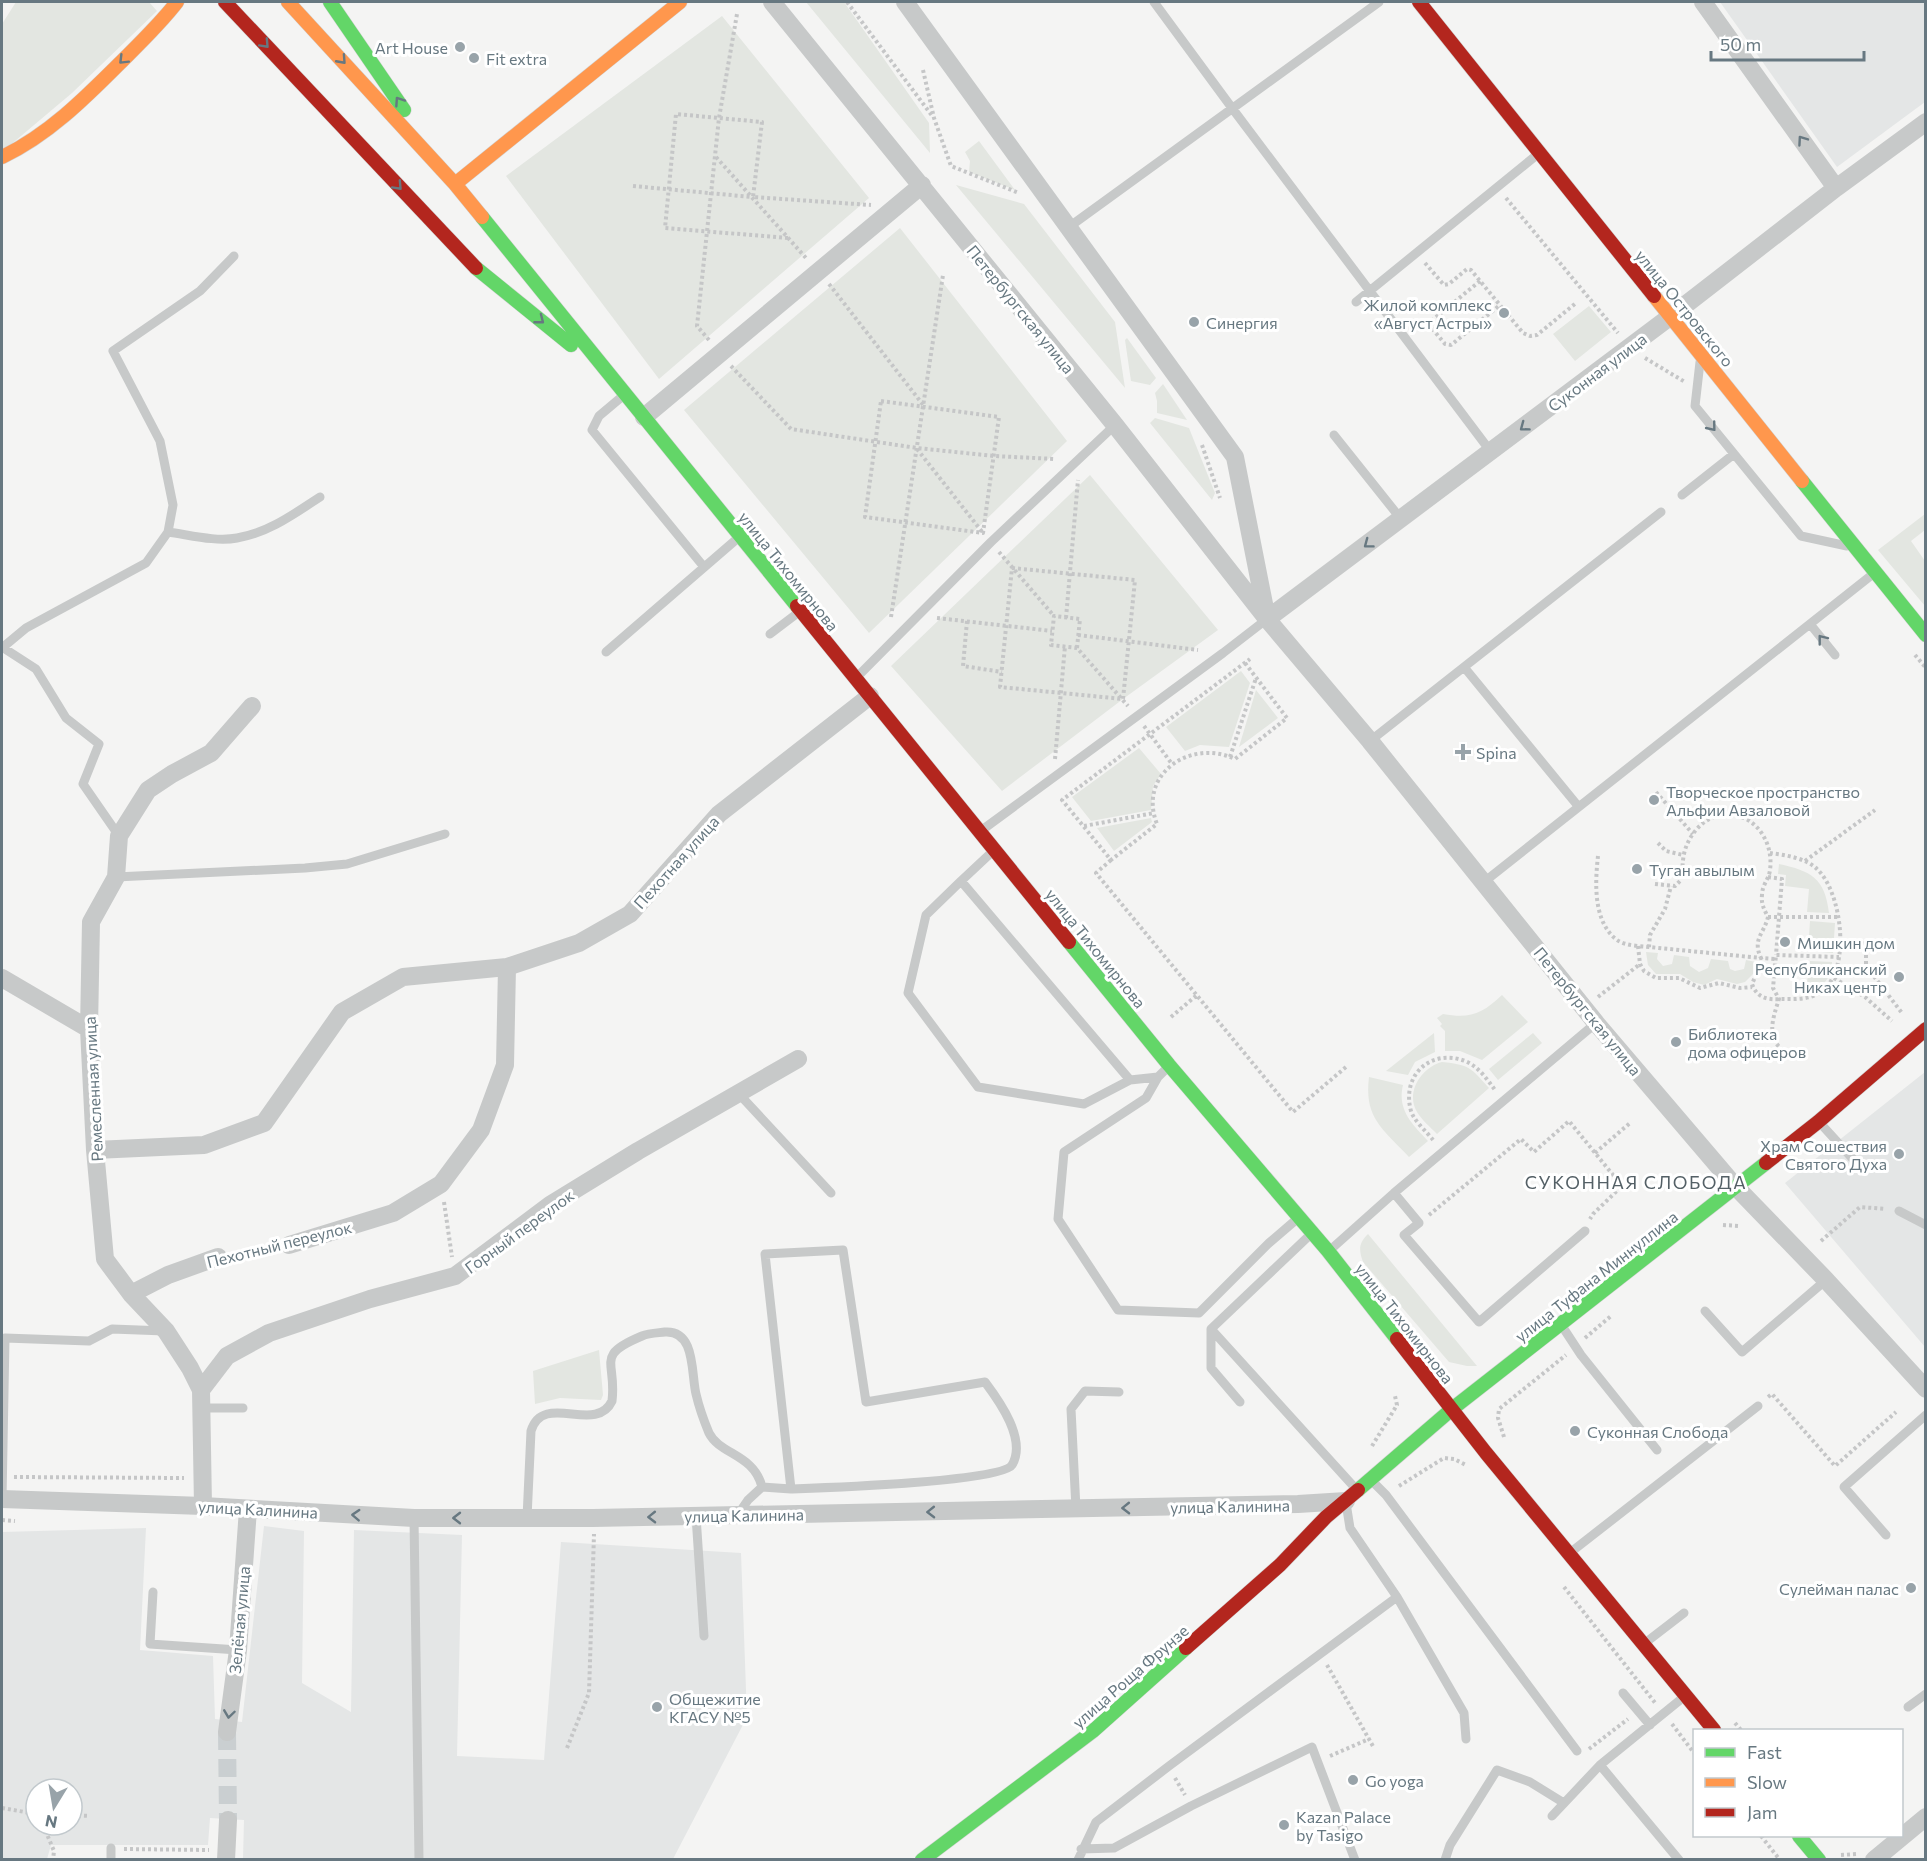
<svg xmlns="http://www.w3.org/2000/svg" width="1927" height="1861" font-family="Commissioner,sans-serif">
	<rect width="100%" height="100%" fill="#f4f4f3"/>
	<path fill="#e4e6e6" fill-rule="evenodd" d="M1720 2H1925V102L1837 167Z
		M1925 1072V1347L1785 1183Z
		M264 1526 304 1531 302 1683 351 1712 354 1530 462 1535 457 1756 544 1760 561 1542 741 1553 747 1717 673 1859H243L244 1820 210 1818 208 1845H51L47 1859H2V1532L146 1528 140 1650 213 1656 215 1719 242 1722ZM36 1789H72V1825H36Z"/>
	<path fill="#e3e6e1" d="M16 2H149L157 11 72 93 2 152V24Z
		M806 2H844L929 123 930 153Z
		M722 16 869 198 659 379 506 176Z
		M979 141 1015 190 969 172 970 161 965 152Z
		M956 185 1024 204 1115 322 1125 388Z
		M900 228 1067 441 869 633 684 410Z
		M1589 306 1611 332 1575 361 1553 334Z
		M1127 338 1156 378 1150 385 1131 381 1125 340Z
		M1163 384 1187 420 1157 413V401L1155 393Z
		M1155 418 1189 428 1215 493 1212 500 1150 423Z
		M1090 475 1218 630 1123 699 1002 791 891 666Z
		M1925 514V530L1911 541 1925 561V606L1878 550Z
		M1241 671 1250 683 1229 747 1200 745 1185 751 1166 727Z
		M1256 690 1278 718 1239 747Z
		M1139 748 1161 774 1153 786 1151 810 1091 821 1072 797Z
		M1151 818 1152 822 1114 851 1097 828Z
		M1779 864C1811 871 1825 878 1829 913L1807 912 1809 889 1785 886 1786 875 1778 874Z
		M1810 921 1835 923 1833 953 1808 951Z
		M1646 952 1658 953 1657 959 1663 966 1672 964 1674 955 1689 957 1690 966 1699 972 1708 968 1711 959 1728 961 1730 969 1735 971 1744 969 1746 960 1756 962 1755 972 1745 982 1737 984 1717 979 1704 985 1693 982 1680 974H1656L1648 965Z
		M1810 961 1832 962C1832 977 1823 990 1806 989Z
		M1502 995 1528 1022 1482 1060 1460 1051H1445V1031L1440 1026 1442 1024 1437 1018 1443 1014C1470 1019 1482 1014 1502 995Z
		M1434 1033 1435 1052 1415 1062 1408 1075 1386 1071Z
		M1533 1033 1542 1043 1498 1080 1489 1069Z
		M1442 1062C1470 1065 1470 1067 1489 1088L1437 1134C1430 1127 1422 1120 1417 1112 1405 1092 1422 1067 1442 1062Z
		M1369 1077 1403 1085C1397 1110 1412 1124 1428 1141L1409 1157C1382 1128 1364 1118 1369 1077Z
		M1368 1234 1477 1366H1467L1449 1362 1363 1262C1359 1250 1358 1244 1368 1234Z
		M599 1350 603 1395 601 1400 560 1398 535 1404 533 1371Z"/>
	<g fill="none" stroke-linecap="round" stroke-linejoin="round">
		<path stroke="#cacfd1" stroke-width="18" stroke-dasharray="18 9" stroke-linecap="butt" d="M227 1732 228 1820"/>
		<g stroke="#d0d1d1" stroke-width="15">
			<path id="fast" d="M330 2 404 110
				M482 217 797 606
				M476 268 571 345
				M1802 481 1926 635
				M1069 942 1169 1065 1328 1251 1397 1339
				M1358 1490 1452 1409 1766 1163
				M1799 1836 1819 1860
				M922 1860 1093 1731 1186 1648"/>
		</g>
		<g stroke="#d0d1d1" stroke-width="15">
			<path id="slow" d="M288 2 455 184 482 217
				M2 157C48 135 84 99 120 63 140 43 160 24 177 2
				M455 184 680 2
				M1654 296 1802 481"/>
		</g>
		<g stroke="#d0d1d1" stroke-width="15">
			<path id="jam" d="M225 2 476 268
				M1419 2 1654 296
				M797 606 1069 942
				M1766 1163 1818 1122 1926 1029
				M1397 1339 1486 1453 1714 1730
				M1186 1648 1280 1565 1326 1517 1358 1490"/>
		</g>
		<path stroke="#c5c6c7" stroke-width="4" stroke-dasharray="3 3" stroke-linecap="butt" d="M847 2 933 117
			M923 70 934 118 951 166 1019 193
			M716 157 806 258
			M633 186 752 197
			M1506 198 1618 333
			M788 238 665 228 676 114 762 122 753 197 871 205
			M1425 263 1444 285 1449 284 1467 269 1471 270 1523 333 1530 336 1537 335 1576 303
			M1480 281 1430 322V326L1445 344 1451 345 1500 305
			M829 284 924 406
			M709 340 697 326 719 118 737 14
			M1645 358 1685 382
			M731 366 791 429 917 448 994 456 1055 459
			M881 401 999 417 983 533 865 517Z
			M1202 445 1220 498
			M917 449 983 533
			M999 552 1054 616
			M1012 568 1135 580 1123 699 1000 687Z
			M891 617 943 275
			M937 618 1052 631
			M1066 618 1078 480
			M967 621 963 666 1002 672
			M1078 635 1198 650
			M1077 648 1080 619 1054 616 1051 645 1077 648 1128 706
			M1915 655 1926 668
			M1245 663 1287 718 1235 759C1191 738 1137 774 1157 824L1111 860 1062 800 1250 659
			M1144 726 1172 764
			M1230 757 1256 678
			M1055 759 1065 646
			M1656 792 1693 834
			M1084 826 1154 813
			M1658 843 1666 851 1683 855
			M1770 853C1785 855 1806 858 1817 869 1842 892 1852 970 1821 992 1810 1000 1794 999 1781 999 1767 1000 1757 998 1752 984L1762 961 1761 958 1775 959
			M1598 856C1595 883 1593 922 1617 940 1626 946 1639 946 1649 947
			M1111 860 1096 873 1293 1112 1346 1067
			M1805 861 1875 810
			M1768 877 1782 879 1776 955
			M1655 884 1675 886 1680 881C1683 872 1682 863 1684 854 1688 835 1704 816 1724 815 1754 812 1774 841 1770 870 1769 879 1762 885 1762 895 1761 904 1764 909 1768 917 1764 934 1752 939 1761 958L1649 947 1650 935 1665 909 1671 886
			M1768 917H1838
			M1866 943V966L1902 1013
			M1638 946 1640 964 1644 971 1656 978H1679L1700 988 1719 983 1740 988 1752 987
			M1840 948 1866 943 1877 944
			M1834 978 1865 997 1892 1021
			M1598 997 1640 964
			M1171 1017 1197 995
			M1788 1054C1765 1040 1772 1021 1779 999L1773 988 1776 955 1839 957
			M1433 1140C1427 1132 1414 1121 1411 1111 1401 1075 1431 1048 1465 1061 1478 1066 1487 1079 1495 1090
			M1595 1153 1630 1123
			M444 1202 452 1257
			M1429 1215 1521 1139 1534 1152 1569 1121 1622 1186 1593 1214 1590 1219
			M1723 1225 1740 1226
			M1821 1241 1860 1207 1886 1209
			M236 1254 273 1247
			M1585 1338 1611 1316
			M1768 1397 1772 1394 1835 1466 1896 1412
			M1504 1437 1498 1418 1499 1409 1566 1355
			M1372 1446 1397 1405 1395 1396
			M14 1477 184 1478
			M1399 1486 1444 1458 1454 1459 1466 1465
			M2 1520 15 1521
			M1564 1587 1656 1704
			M1327 1665 1374 1748
			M1735 1723 1741 1730
			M1672 1724 1694 1753
			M567 1748 589 1693 594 1534
			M1589 1749 1628 1719
			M1330 1756 1369 1739
			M1175 1778 1185 1795
			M2 1808 36 1814
			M72 1815 90 1816
			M43 1825 54 1851 53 1860
			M1761 1836 1780 1860
			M124 1849 209 1850
			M1841 1855 1857 1854"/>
		<path stroke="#c7c9c9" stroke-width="9" d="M1154 2 1232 108 1491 452
			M1069 227 1379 2
			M1356 302 1538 154
			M1700 362 1695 406 1801 536 1847 546
			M624 395 599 416 592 430 704 567
			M1334 435 1401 519
			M1682 495 1734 454
			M168 532C190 535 216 542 237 538 268 533 294 514 320 497
			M1810 624 1835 655
			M770 634 799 612
			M2 647 36 669 66 718 99 744 83 784 119 836
			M2 648 26 628 146 563 168 532 173 505 160 441 113 351 200 291 234 256
			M606 652 738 538
			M1464 667 1661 512
			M857 677 991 542 1115 425
			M1370 741 1464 667 1578 806
			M982 830 1223 653 1267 619
			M992 852 961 881 1130 1080
			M116 877 305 868 347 864 445 834
			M961 881 926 915 908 993 978 1087 1084 1104 1130 1080 1158 1077
			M1484 882 1873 574
			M1168 1067 1158 1077 1146 1098 1064 1152 1058 1219 1118 1310 1199 1313 1269 1243 1297 1219
			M739 1094 831 1193
			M1820 1123 1863 1170
			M1394 1193 1419 1223 1404 1235 1479 1322 1585 1231
			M1899 1211 1926 1225
			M1312 1233 1211 1329 1356 1489
			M1329 1251 1394 1193 1596 1023
			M1705 1311 1742 1352 1826 1280
			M1562 1326 1581 1355 1657 1450
			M1211 1329V1368L1240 1402
			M201 1408H243
			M1372 1481 1386 1495 1577 1751
			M2 1499 5 1338 89 1341 112 1329 165 1331
			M1076 1509 1071 1409 1085 1391 1119 1392
			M696 1516 704 1636
			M737 1516 748 1500 762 1487 791 1489 765 1254 843 1250 866 1402 985 1382C1000 1402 1027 1440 1012 1465 1002 1482 820 1488 791 1489
			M414 1518 419 1860
			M527 1518 531 1431C543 1391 596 1435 612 1401 617 1361 594 1356 642 1336 649 1333 657 1333 665 1332 696 1330 691 1374 696 1394 699 1407 704 1421 709 1433 720 1455 754 1454 762 1487
			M1886 1535 1844 1487 1926 1415
			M1571 1552 1758 1406
			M153 1592 150 1644 238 1650
			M1397 1597 1464 1713 1466 1739
			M1645 1643 1684 1613
			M1623 1693 1650 1725
			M1908 1707 1926 1694
			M1552 1816 1600 1765
			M111 1848V1860
			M1081 1849 1114 1848 1191 1806 1312 1747 1355 1860
			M1078 1860 1096 1822 1169 1766 1397 1597 1350 1528 1346 1503
			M1445 1860 1450 1845 1497 1770 1530 1782 1564 1803
			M1679 1860 1600 1765 1685 1696"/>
		<path stroke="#c7c9c9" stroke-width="18" d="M772 2 1115 425 1267 619 1370 741 1596 1023 1735 1186 1826 1280 1926 1389
			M905 2 1235 457 1266 614
			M1703 2 1836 188
			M644 417 922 185
			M1267 619 1671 316 1836 188 1926 122
			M2 978 89 1029
			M95 1150 204 1145 264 1123 342 1012 403 977 507 967 579 943 630 914 719 814 870 696
			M289 1245 393 1213 441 1184 481 1130 505 1065 507 967
			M131 1294 168 1275 218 1257
			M201 1390 227 1356 269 1333 370 1299 455 1276 550 1205 638 1151 798 1059
			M2 1499 203 1506 414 1518H593L1298 1504 1346 1501
			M203 1506 201 1390 190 1368 166 1331 131 1294 105 1259 95 1150 89 1029 91 922 116 877 119 836 148 790 172 774 211 753 252 706
			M227 1732 238 1650 248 1509
			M226 1860 228 1820
			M1874 1860 1926 1817"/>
		<use href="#fast" stroke="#63d668" stroke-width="14"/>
		<use href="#slow" stroke="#ff974d" stroke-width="14"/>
		<use href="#jam" stroke="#b3261e" stroke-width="14"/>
	</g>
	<defs><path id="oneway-chevron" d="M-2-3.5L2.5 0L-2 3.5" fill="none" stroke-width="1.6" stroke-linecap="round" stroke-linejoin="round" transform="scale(1.5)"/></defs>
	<g stroke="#677881">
		<use href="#oneway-chevron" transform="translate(265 44) rotate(47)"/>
		<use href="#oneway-chevron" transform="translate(123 60) rotate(135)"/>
		<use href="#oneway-chevron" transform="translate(342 60) rotate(48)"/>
		<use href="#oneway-chevron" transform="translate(399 101) rotate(-124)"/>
		<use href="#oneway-chevron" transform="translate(1802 140) rotate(-125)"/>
		<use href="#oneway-chevron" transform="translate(398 186) rotate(47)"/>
		<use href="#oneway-chevron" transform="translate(540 320) rotate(38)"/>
		<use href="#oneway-chevron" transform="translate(1524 427) rotate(143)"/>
		<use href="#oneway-chevron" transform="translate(1712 427) rotate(51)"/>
		<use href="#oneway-chevron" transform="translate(1368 544) rotate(143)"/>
		<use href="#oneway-chevron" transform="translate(1822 639) rotate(-128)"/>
		<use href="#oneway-chevron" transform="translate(1126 1508) rotate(179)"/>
		<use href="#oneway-chevron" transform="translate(931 1512) rotate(179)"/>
		<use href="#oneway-chevron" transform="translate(356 1515) rotate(-177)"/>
		<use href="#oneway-chevron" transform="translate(652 1517) rotate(179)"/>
		<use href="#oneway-chevron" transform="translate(457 1518) rotate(-180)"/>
		<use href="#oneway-chevron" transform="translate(229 1714) rotate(98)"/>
	</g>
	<g fill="#98a3a9" stroke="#fff" stroke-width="2">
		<circle cx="460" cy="47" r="6"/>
		<circle cx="474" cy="58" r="6"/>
		<circle cx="1504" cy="313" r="6"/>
		<circle cx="1194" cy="322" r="6"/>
		<path d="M1460 743h6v6h6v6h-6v6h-6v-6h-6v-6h6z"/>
		<circle cx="1654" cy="800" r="6"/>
		<circle cx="1637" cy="869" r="6"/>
		<circle cx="1785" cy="942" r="6"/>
		<circle cx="1899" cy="977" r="6"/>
		<circle cx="1676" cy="1042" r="6"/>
		<circle cx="1899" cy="1154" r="6"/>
		<circle cx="1575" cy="1431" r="6"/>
		<circle cx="1911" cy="1588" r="6"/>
		<circle cx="657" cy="1707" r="6"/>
		<circle cx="1353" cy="1780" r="6"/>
		<circle cx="1284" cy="1825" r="6"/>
	</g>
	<g text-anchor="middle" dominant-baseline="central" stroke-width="6" stroke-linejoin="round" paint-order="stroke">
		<g font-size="16" fill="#677881" stroke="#fff" text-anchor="start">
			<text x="448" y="47" text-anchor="end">Art House</text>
			<text x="486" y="58">Fit extra</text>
			<text x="1492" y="304" text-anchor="end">Жилой комплекс<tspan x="1492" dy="18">«Август Астры»</tspan></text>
			<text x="1206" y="322">Синергия</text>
			<text x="1476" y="752">Spina</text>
			<text x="1666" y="791">Творческое пространство<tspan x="1666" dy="18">Альфии Авзаловой</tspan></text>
			<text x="1649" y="869">Туган авылым</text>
			<text x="1797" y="942">Мишкин дом</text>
			<text x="1887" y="968" text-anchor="end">Республиканский<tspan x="1887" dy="18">Никах центр</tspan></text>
			<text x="1688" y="1033">Библиотека<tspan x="1688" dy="18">дома офицеров</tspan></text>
			<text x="1887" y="1145" text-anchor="end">Храм Сошествия<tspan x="1887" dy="18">Святого Духа</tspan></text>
			<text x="1587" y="1431">Суконная Слобода</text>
			<text x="1899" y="1588" text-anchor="end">Сулейман палас</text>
			<text x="669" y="1698">Общежитие<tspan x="669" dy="18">КГАСУ №5</tspan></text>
			<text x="1365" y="1780">Go yoga</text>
			<text x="1296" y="1816">Kazan Palace<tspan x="1296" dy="18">by Tasigo</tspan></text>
		</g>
		<g font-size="16" fill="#677881" stroke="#fff">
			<text transform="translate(1685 308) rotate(51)">улица Островского</text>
			<text transform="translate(1021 309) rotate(51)">Петербургская улица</text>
			<text transform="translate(1597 372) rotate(-37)">Суконная улица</text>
			<text transform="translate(789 571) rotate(51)">улица Тихомирнова</text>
			<text transform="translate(676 862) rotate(-48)">Пехотная улица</text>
			<text transform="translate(1096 948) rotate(51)">улица Тихомирнова</text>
			<text transform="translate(1588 1011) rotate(51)">Петербургская улица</text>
			<text transform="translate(93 1089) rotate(-93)">Ремесленная улица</text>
			<text transform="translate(519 1231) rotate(-36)">Горный переулок</text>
			<text transform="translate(279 1244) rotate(-14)">Пехотный переулок</text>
			<text transform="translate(1596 1276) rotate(-38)">улица Туфана Миннуллина</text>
			<text transform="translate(1405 1323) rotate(52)">улица Тихомирнова</text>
			<text transform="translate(1230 1506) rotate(-1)">улица Калинина</text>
			<text transform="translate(258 1509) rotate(3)">улица Калинина</text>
			<text transform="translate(744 1515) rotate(-1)">улица Калинина</text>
			<text transform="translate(239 1620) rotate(-85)">Зелёная улица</text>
			<text transform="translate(1130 1676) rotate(-41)">улица Роща Фрунзе</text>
		</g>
		<g font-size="18" letter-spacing="1.5" fill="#546066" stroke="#fff">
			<text x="1636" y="1182">СУКОННАЯ СЛОБОДА</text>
		</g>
	</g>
	<rect width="1927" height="1861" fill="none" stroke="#677881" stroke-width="6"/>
	<rect x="1693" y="1729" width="210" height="108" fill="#ffffff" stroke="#c2c9cd" stroke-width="1.5"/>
	<rect x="1705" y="1748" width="30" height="9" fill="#63d668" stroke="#c2c9cd" stroke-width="1.5"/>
	<text x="1747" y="1759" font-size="18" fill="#677881">Fast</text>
	<rect x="1705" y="1778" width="30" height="9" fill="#ff974d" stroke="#c2c9cd" stroke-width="1.5"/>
	<text x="1747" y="1789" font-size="18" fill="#677881">Slow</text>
	<rect x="1705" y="1808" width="30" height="9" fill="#b3261e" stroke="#c2c9cd" stroke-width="1.5"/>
	<text x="1747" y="1819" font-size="18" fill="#677881">Jam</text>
	<g transform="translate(54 1807) rotate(191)"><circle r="28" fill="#ffffff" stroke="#c2c9cd" stroke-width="1.5"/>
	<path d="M0-4.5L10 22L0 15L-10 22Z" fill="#98a3a9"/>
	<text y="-9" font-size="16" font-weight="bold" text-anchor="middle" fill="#677881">N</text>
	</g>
	<path d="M1711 51v9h153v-9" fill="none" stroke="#677881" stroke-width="3"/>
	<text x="1720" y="51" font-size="18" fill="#677881" stroke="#ffffff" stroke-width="4.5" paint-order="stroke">50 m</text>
</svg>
